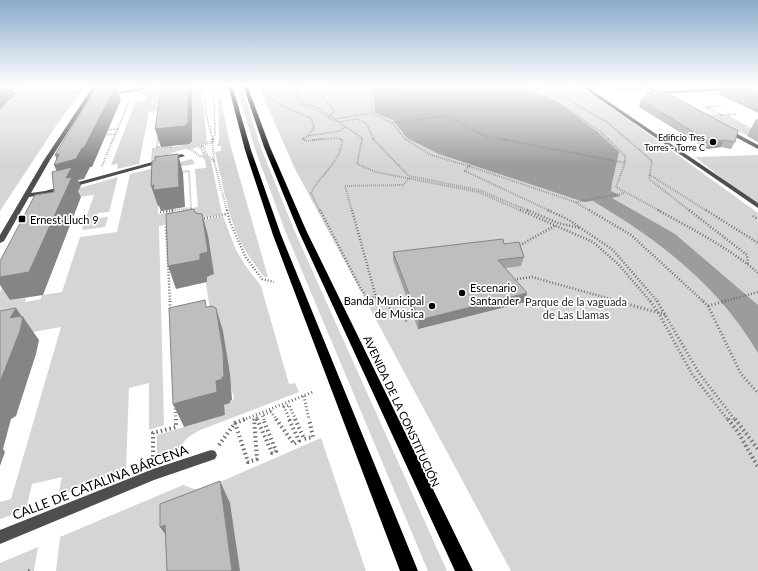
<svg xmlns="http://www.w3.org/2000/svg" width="758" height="571" font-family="Lato,sans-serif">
	<rect width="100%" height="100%" fill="#fff"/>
	<path fill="#d5d5d5" d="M33 85H86L56 126 0 211V99Z
		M158 85H201L207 143 174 152 167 156 151 161 152 148C165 147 183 148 192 141V86L162 89 158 111 149 112 139 164 117 169 118 164 111 165 136 101H143L147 98 146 95 140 92Z
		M236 85H241L261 148 295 232 447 571H428L286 233 255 149Z
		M258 85H576L629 120 758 213V571H511L295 169Z
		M607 85H638L648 91 620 92Z
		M218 86 230 144 268 277H264C255 265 246 253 239 239 227 212 222 181 215 152L221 151V146H217L219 140Z
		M728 115 754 130 751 135H745L710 116Z
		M207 155 211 161 222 214 159 226 164 425 149 430V383L129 388 126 470 58 496 62 477 32 484 26 510 0 519V502L11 499 61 327 0 338V292L43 202 56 195 118 177 109 212 98 213 97 218 108 217 105 227 82 230 94 195 56 200 11 300 26 298 25 302 41 299 42 295 62 292 80 237 117 232 130 174 192 159 195 164 171 168 158 198V214L175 211 174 213 182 212V210L198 207 195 169 206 168 205 160 202 157Z
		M758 155V203L724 180 695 157Z
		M223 216 236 250 245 265 261 286 289 384 295 383 299 392 198 431 187 438 177 451 157 458V435L225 415 223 405 233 400 234 397 231 388 223 331 212 323 205 277 211 276 208 235 198 221Z
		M321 438 366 571H56L60 537 183 485 194 489H204Z
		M38 547 34 571H0V563Z"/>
	<path fill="#9c9c9c" d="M368 85H512L557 102 599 133 619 152 612 183 611 191 621 196 612 198 675 234 758 305V353C718 285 660 241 593 201L584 202 439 154 407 138 393 120 375 113 374 99Z"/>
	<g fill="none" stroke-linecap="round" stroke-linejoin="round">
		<path stroke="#707070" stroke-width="1.5" stroke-dasharray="0.5 1" stroke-linecap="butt" d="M203 85 206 114 213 140
			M260 85C271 104 291 110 311 118L314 128 308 136 302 139 305 140
			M289 85 294 89 300 104 316 110 334 121
			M294 85 297 88 303 103 317 107 362 138V140
			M366 85 371 101 372 113 392 123 406 140
			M515 85 556 101 601 132 609 140
			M543 85 607 122 628 140
			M555 85 581 98
			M366 86 397 90 405 93
			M53 96 80 92
			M12 100 21 103
			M330 115 335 112 320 93 335 87 367 88
			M705 115H722L706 107 721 106
			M722 115 737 114
			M335 119 372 113
			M339 122 357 119 366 123 374 140
			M392 123 446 116 485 136 508 140
			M107 130 118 129
			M104 135 115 134
			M308 136 340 131 345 127
			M113 140 129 102
			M158 140 159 135
			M213 140 215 134 214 85
			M312 140 337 138 342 140"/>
		<path stroke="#707070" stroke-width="2" stroke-dasharray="0.5 1.5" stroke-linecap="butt" d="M158 139 157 147H172
			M212 139 214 161 227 211
			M303 139 306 141 323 139
			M362 139 357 164 376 172 478 192 522 211
			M373 139 409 176 479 190 529 211
			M405 139 431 155 469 166 465 171 550 211
			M502 139 625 163
			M608 139 625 156V163L616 187 660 211
			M627 139 652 161 649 179 690 211
			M188 149 213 142 214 139
			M190 149 200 156 205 155 200 147 203 146 207 155 214 161
			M102 166 113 139
			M469 166 575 202 590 211
			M650 175 707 211
			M576 202 625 193
			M167 211 191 208 189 171 181 172
			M320 211 311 193C320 174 341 163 342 140L340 139
			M352 211 345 186 403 185 409 178"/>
		<path stroke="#707070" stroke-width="2.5" stroke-dasharray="1 2" stroke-linecap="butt" d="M227 210 230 222 245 256 262 279 274 282
			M320 210 361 289 368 298 376 297
			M352 210 376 297 383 302
			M520 210 593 242 618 264 651 302
			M527 210 558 223 580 228
			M548 210 569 220 613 250 658 302
			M589 210 631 235 704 302
			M658 210C690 228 731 249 758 273
			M689 210 747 255 748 264
			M706 210 758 243
			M160 212 175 210
			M753 216 758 219
			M201 219 227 214
			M168 225 166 226 170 302
			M517 247 556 225
			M517 279 532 277 621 302
			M360 300 368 298
			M722 302 758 292"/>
		<path stroke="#707070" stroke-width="3" stroke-dasharray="1 2.5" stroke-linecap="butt" d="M170 301V310
			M381 301 408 322
			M617 301 666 315
			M650 301 658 312 692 374 728 420
			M657 301 699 373 735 420
			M703 301 708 306 741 374 758 393
			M708 306 725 301
			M304 396 309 420
			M175 405 176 420
			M243 420 313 392
			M253 420 257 418 258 420
			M264 420 262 415 271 412 277 420
			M290 420 284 407 289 405 296 420"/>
		<path stroke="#707070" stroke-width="4" stroke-dasharray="1.5 3" stroke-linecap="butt" d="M257 419 272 453 276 451 263 419
			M276 419 294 444 299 441 289 419
			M295 419 304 439 313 437 309 419
			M728 419 738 432 758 467
			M735 419 758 449
			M235 423 248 462 257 459 254 419
			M219 445 235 423 246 419
			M153 461V433L176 427V419
			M28 571H31"/>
		<path fill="#4e4e4e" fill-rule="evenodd" d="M591 85H596L600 88 587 91V89L594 88Z
			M729 88 730 90 657 94 655 93 657 92Z"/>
		<path fill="#4e4e4e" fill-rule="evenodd" d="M94 85H98L50 160 31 193 45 191 182 154 185 156 47 194 29 197 4 241 0 243V235L44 160Z
			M146 85H151L142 90 108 96 106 95 140 88Z
			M579 85H584L758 203V208Z
			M641 85H646L665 96 662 97Z
			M726 130H730L758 145V149L726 132Z
			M211 450 215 451 217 455 215 459 154 480 0 544V530L153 469Z"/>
		<path fill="#1b1b1b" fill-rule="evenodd" d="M20 85H25L0 96V94Z"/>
		<path fill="#000" fill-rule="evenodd" d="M228 85H232L251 150 281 235 418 571H400L273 235 245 150Z
			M243 85H247L270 147 306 230 473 571H455L298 230 264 147Z"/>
	</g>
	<path fill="#a3a3a3" d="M704 85H758V113L718 94 721 87H709Z
		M641 100 735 142 731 149 721 147 707 149 639 107Z
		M756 119H758V142L747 136Z
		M504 244 524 257 521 266 505 268 525 302 418 329 393 260V252Z"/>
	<path fill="#858585" d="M0 85H16L12 87 16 94 0 109Z
		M116 85 121 100 92 167H90L84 179 78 180 81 186 78 191 81 197 43 295 10 300 0 285V271L63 185 54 165 59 164 55 155Z
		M188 85H192V142H190V144L161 147 155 129Z
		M724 140 721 147 707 149 710 142Z
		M178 154 183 173 185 207 161 211 159 206H158L151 186 154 185Z
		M202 214 208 235 214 274 207 277V282L176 289 168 266 200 254Z
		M527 293 525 302 418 329 419 320Z
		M16 308 23 318V317L39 340 36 354 16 416 11 419 3 449 5 452 0 466V382L10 318Z
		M216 308 223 331 230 374 232 400 230 401V403L224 405 225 415 184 427 173 404 216 381Z
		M220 481 230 503 240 571H232Z
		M165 525 175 547 160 527Z"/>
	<path fill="#bebebe" stroke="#858585" d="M0 85H9L0 93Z
		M116 85 84 148H82L76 159 54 165 59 154 55 155 97 86Z
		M162 85H188V124H186L185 126 155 129Z
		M738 85H758V93Z
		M663 91 738 131 735 142 724 140 710 142 641 100 649 92Z
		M178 154 179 187 153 190 154 185 151 186 152 161H155V157Z
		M72 167 66 178 72 177 29 272 0 277V261L35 195 54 192 52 172Z
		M194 209 195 213 202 214 208 252 200 254V260L168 266 166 214Z
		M503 239 504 244 519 242 524 257 498 260 527 293 419 320 393 252Z
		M205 300 206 307 212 306 216 308 223 351 224 377H222V379L216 381 217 392 173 404 169 308Z
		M16 308 10 318 21 316V318L23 317 20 331 0 382V311Z
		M220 481 232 571H167L165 525 160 527V504Z"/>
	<linearGradient id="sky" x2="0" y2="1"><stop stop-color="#89aaca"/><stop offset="0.52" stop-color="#fff"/><stop offset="1" stop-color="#fff" stop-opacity="0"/></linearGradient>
	<rect width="758" height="165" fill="url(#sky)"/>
	<g fill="#000" stroke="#fff" stroke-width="1.5">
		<circle cx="713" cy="142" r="4"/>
		<rect x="18" y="215" width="8" height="8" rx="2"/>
		<circle cx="462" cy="293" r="4"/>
		<circle cx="432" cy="306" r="4"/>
	</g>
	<g text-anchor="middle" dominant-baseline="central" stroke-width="3.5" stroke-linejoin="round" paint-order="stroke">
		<g font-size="9" fill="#000" stroke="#fff" text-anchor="end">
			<text x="705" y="137">Edificio Tres<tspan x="705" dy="10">Torres - Torre C</tspan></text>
		</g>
		<g font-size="11" fill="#000" stroke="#fff" text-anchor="start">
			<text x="30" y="219">Ernest Lluch 9</text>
			<text x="470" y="287">Escenario<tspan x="470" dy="13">Santander</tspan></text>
			<text x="424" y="300" text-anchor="end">Banda Municipal<tspan x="424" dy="13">de Música</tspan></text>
		</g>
		<g font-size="11" fill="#2c2c2c" stroke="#fff">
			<text x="576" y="301">Parque de la vaguada<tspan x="576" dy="13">de Las Llamas</tspan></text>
		</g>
		<g font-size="11" fill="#000" stroke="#fff">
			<text transform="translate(402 411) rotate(65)">AVENIDA DE LA CONSTITUCIÓN</text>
		</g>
		<g font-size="13" fill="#000" stroke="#fff">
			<text transform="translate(100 482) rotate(-21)">CALLE DE CATALINA BÁRCENA</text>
		</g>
	</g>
</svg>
